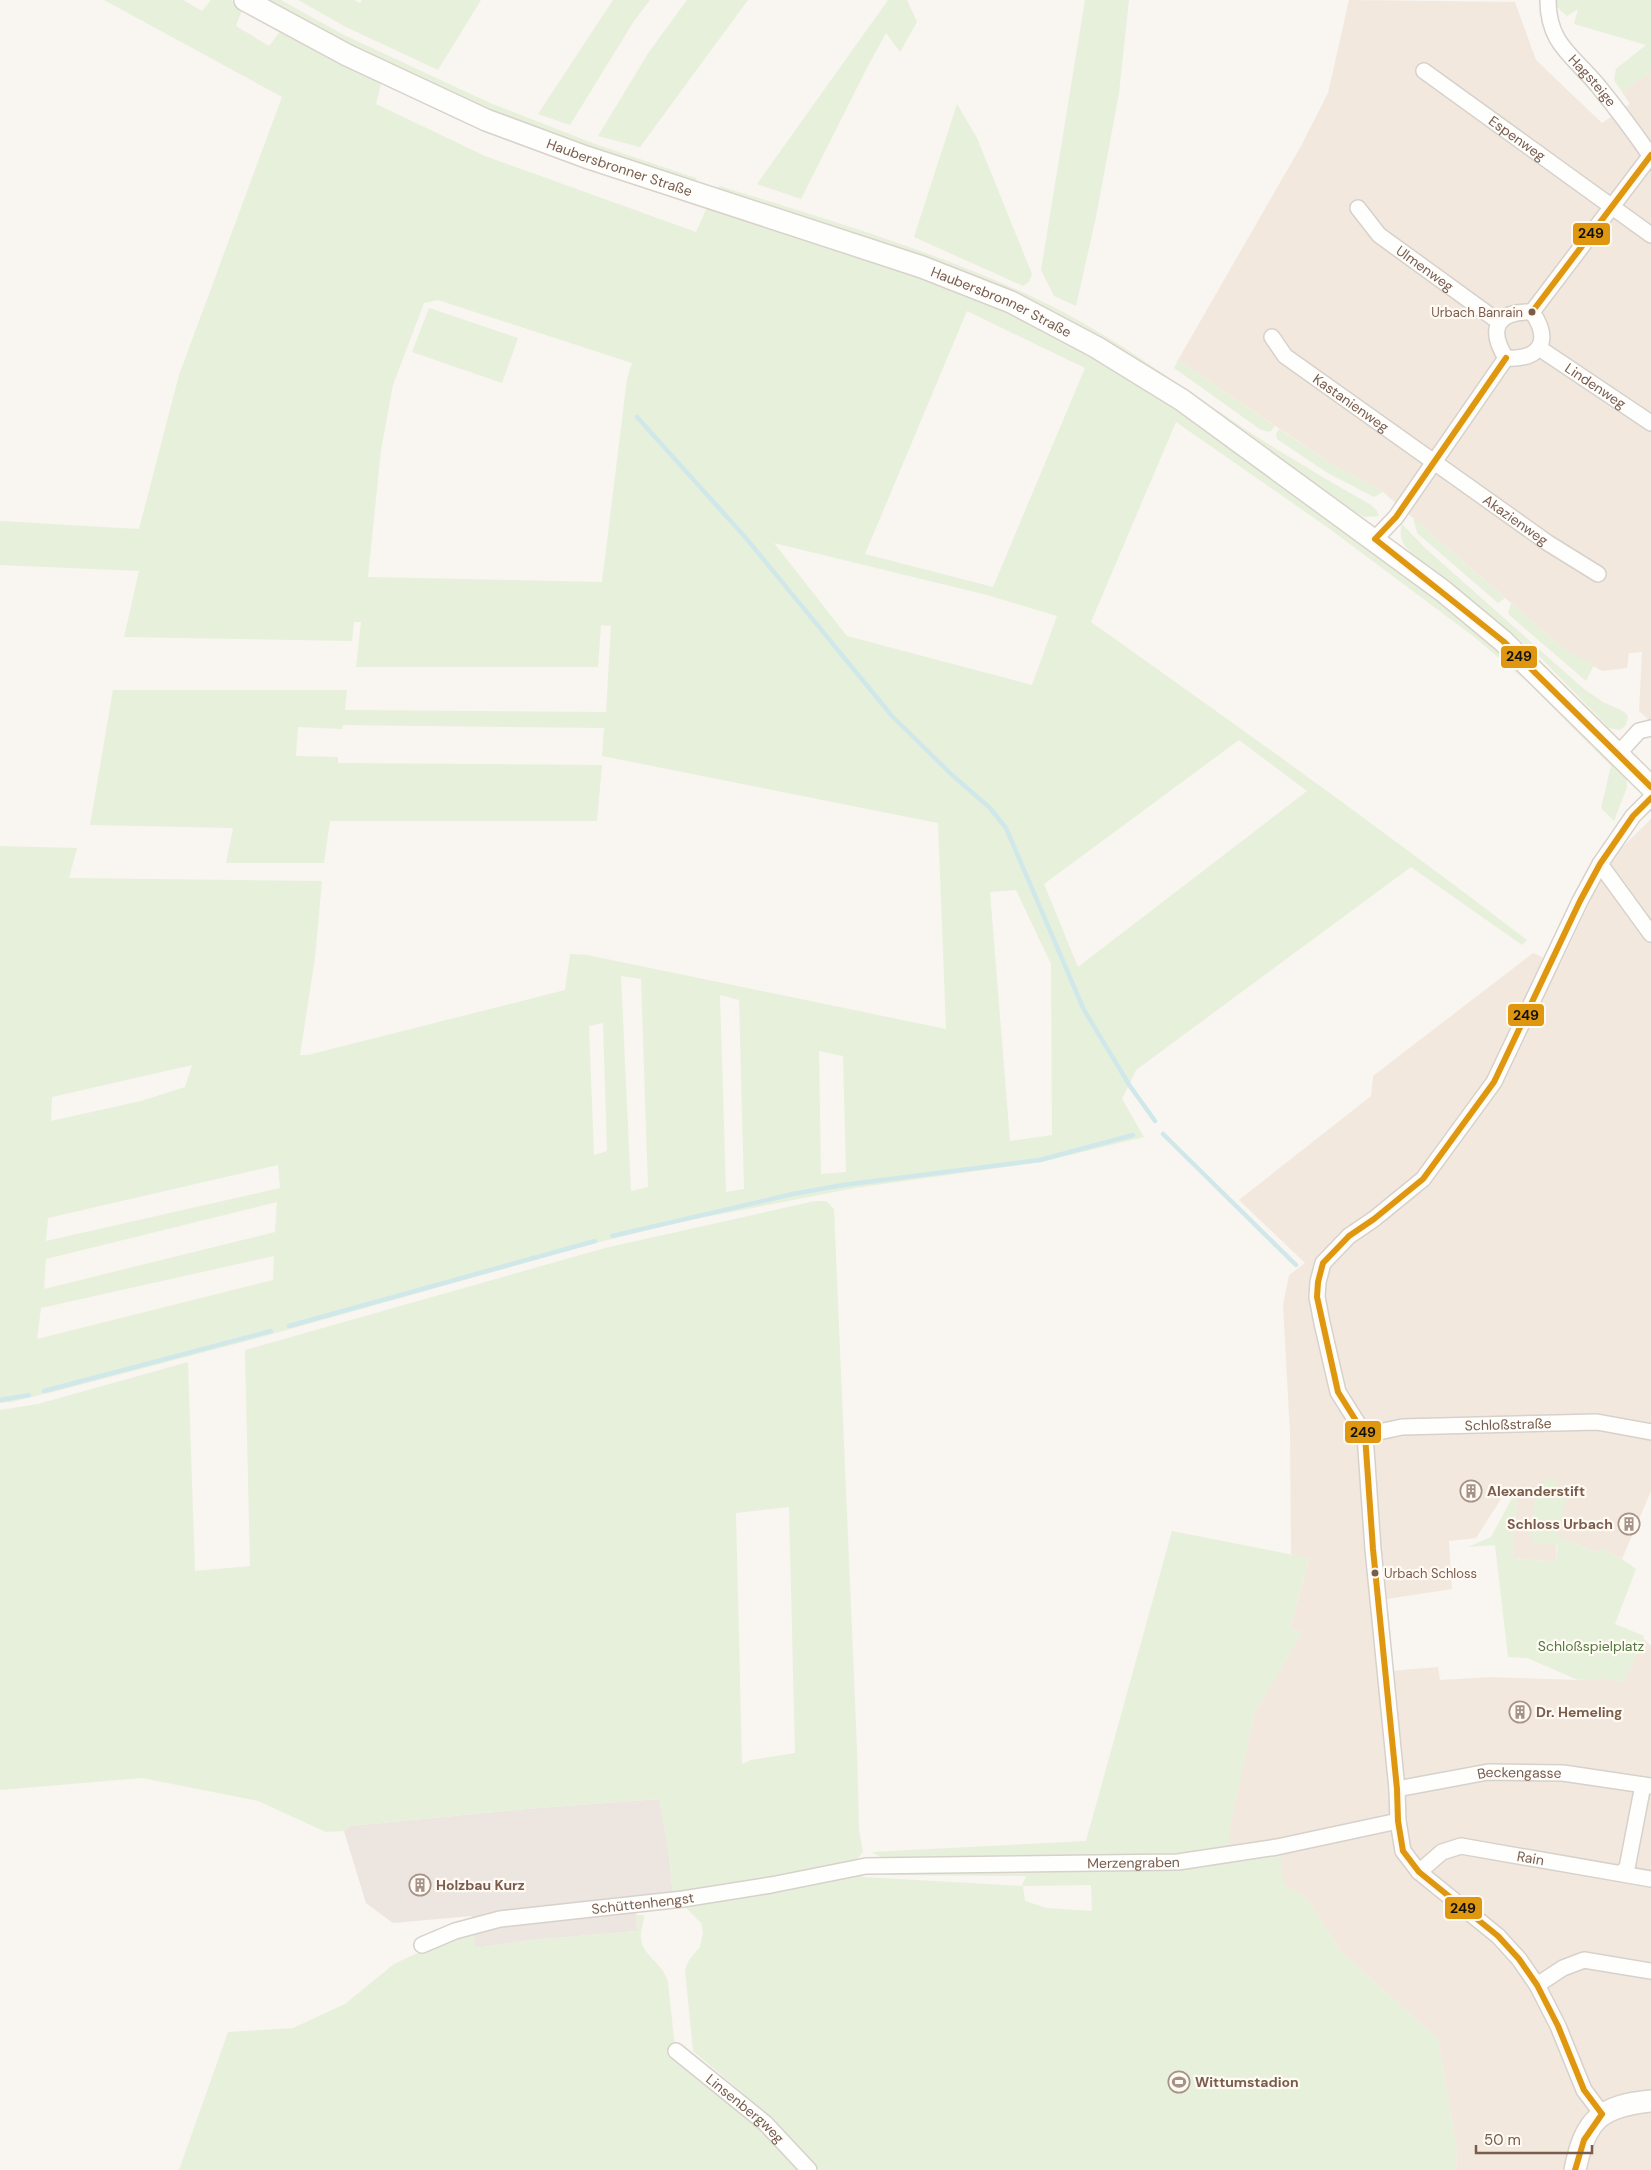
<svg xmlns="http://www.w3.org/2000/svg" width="1651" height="2170" font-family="'DM Sans',sans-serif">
	<rect width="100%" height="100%" fill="#f9f5f0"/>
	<path fill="#f2e8de" d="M1349 0 1515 2 1536 60 1602 123 1630 104 1622 92 1651 71V722L1639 711 1642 652 1629 653 1627 668 1602 671 1564 649 1383 492 1330 463 1178 360 1301 146 1328 93Z
		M1651 819V1491L1622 1559 1602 1549 1597 1552 1557 1537 1556 1562 1512 1558 1517 1501 1503 1496 1476 1538 1449 1541 1452 1589 1387 1599 1371 1598 1378 1672 1438 1667 1440 1680 1490 1677 1578 1680 1603 1678 1624 1682 1643 1638 1651 1646V2170H1456L1457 2150 1438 2039 1342 1953 1309 1901 1229 1847V1831L1254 1714 1302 1632 1290 1628 1309 1559 1291 1554 1290 1433 1283 1305 1289 1275 1305 1263 1239 1200 1371 1096 1373 1076 1533 953 1560 965 1610 859Z"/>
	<path fill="#ede5e0" d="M659 1799 668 1847 673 1895 636 1899 637 1931 531 1940 475 1948 472 1916 393 1923 366 1903 344 1831 350 1826 526 1809Z"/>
	<path fill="#e7f0db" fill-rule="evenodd" d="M104 0H183L202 11 211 0H231L243 7 236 26 269 46 283 28 382 79 376 104 485 156 696 232 708 205 919 273 1015 314 1104 361 1172 403 1488 634 1626 775 1627 787 1614 821 1601 808 1611 766 1526 681 1473 636 1327 527 1176 422 1091 622C1238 726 1384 831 1527 940L1522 945 1411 867 1136 1070 1122 1099 1144 1137 1041 1162 855 1188 680 1222 596 1243 269 1335 57 1391 11 1402 0 1403V846L77 848 69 878 322 881 315 958 300 1055H308L565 990 570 954 587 955 946 1029 938 823 602 756 604 728 343 725 342 729 298 727 296 756 338 757V763L602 765 597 821H330L324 863H226L233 828 90 825 113 690H347L345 710 606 712 611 626 601 625 598 667H356L361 622H354L352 641 124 637 139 571 0 565V521L139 529 179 375 282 97ZM438 300 632 363 627 379 602 582 368 577 381 450 393 385 424 303ZM967 311 1085 368 993 587 865 554ZM774 543 987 595 1057 616 1032 685 847 636ZM1239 740 1307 791 1078 967 1044 884ZM1016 890 1051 964 1052 1135 1010 1141 990 892ZM621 976 641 979 648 1187 631 1191ZM720 995 739 1000 744 1189 726 1192ZM603 1023 607 1151 594 1155 589 1026ZM819 1051 843 1056 846 1172 821 1174ZM192 1065 185 1087 141 1101 51 1121 52 1097ZM278 1165 280 1188 46 1241 48 1218ZM277 1202 275 1232 44 1289 46 1259ZM274 1256 273 1280 37 1339 41 1308Z
		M265 0H281L344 35 490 103 595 144 696 178 698 185C626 161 554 138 483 108 409 77 337 38 265 0Z
		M298 0H354L360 3 362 0H481L438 70 346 27Z
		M613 0H650L634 21 570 125 538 114Z
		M687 0H748L640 147 598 136 649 52Z
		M888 0H907L917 22 900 52 886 33 869 64 801 199 757 184Z
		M1085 0H1129L1119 93 1096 217 1076 306 1054 296 1041 270Z
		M1555 0H1651V71L1622 92 1614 80 1616 69 1646 45 1574 24 1578 9 1567 16 1555 5Z
		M957 104 977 138 1032 274 1029 282 1023 286 914 237Z
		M720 186C825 219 932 250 1033 297 1119 337 1193 397 1273 447 1305 467 1338 486 1371 505L1377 511 1379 516 1365 517 1347 508 1102 343 714 189Z
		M429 308 518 338 502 383 412 352Z
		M1178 360 1275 426 1270 432 1261 430 1174 368Z
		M1279 429 1330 463 1383 492 1374 497 1326 472 1277 439 1276 434Z
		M1413 518 1505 598 1498 603 1417 533Z
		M1402 524 1425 548 1584 689 1603 702 1623 711 1628 716 1626 725 1620 730 1609 728 1536 653 1415 556C1404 546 1398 540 1402 524Z
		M1511 603 1564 649 1594 665 1586 681 1508 614Z
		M815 1201H826L834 1209 857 1748 859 1830 863 1852 854 1863 856 1872 863 1877 1022 1886 1026 1876 888 1875 875 1871 1281 1851 1283 1883 1309 1901 1342 1953 1438 2039 1457 2150 1456 2170H820L765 2112 693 2051 685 1970 689 1960 700 1947 703 1933 701 1923 673 1895 668 1847 659 1799 526 1809 350 1826 344 1831 326 1832 258 1801 142 1778 0 1790V1410L38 1404 188 1362 195 1571 250 1566 245 1350 605 1248ZM789 1507 795 1753 751 1760 742 1764 736 1513ZM1091 1885 1092 1911 1047 1908 1025 1901 1023 1886Z
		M1553 1477 1566 1501 1557 1537 1597 1552 1602 1549 1622 1559 1636 1569 1615 1624 1644 1636 1624 1682 1603 1678 1578 1680 1527 1658 1508 1657 1495 1545 1468 1547 1491 1537 1511 1500H1517L1512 1558 1556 1562 1558 1545 1531 1542 1536 1487Z
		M1172 1531 1309 1558 1290 1628 1302 1632 1254 1714 1229 1831V1847L1184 1853 912 1860 882 1858 872 1852 1086 1841Z
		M637 1915H644C644 1924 640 1930 641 1939 643 1956 662 1962 668 1982L676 2058 788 2152 803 2170H179L228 2032 293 2028 345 2004 394 1964 458 1934 474 1931 475 1948 531 1940 637 1931Z"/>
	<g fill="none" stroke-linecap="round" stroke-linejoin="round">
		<path stroke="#d0e8ea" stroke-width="4.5" d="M637 417 746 538 892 716 951 774 990 808 1006 828 1084 1010 1130 1086 1155 1121
			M1163 1134 1296 1265
			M612 1236 793 1194 843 1185 1040 1160 1133 1135
			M289 1326 595 1241
			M44 1391 271 1331
			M0 1400 29 1395"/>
		<g stroke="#d7d1cb" stroke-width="18">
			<g id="street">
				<path id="s1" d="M1548 0C1548 45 1574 56 1599 87 1617 109 1634 132 1650 155"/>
				<path id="s2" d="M1424 71 1651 235"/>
				<path id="s3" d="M1358 208 1379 235 1499 322"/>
				<path d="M1532 312 1651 155"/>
				<path id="s4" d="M1272 337 1285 356 1548 543 1598 574"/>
				<path id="s5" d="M1539 348 1651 423"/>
				<path d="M1506 358C1540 360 1552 341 1532 312"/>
				<path d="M1506 358C1487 328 1498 311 1532 312"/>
				<path d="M1375 539 1396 517 1506 358"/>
				<path d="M1618 754 1639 731 1651 728"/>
				<path d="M1600 864 1651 934"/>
				<path id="s6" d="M1365 1435 1402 1427 1597 1422 1651 1432"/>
				<path id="s7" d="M1397 1789 1488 1772 1563 1773 1651 1786"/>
				<path id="s8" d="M1419 1872 1442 1852 1461 1846 1651 1879"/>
				<path d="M1621 1873 1627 1868 1643 1785"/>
				<path id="s9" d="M422 1945 455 1931 500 1919 683 1899 771 1885 866 1866 1178 1862 1277 1847 1398 1821"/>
				<path d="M1537 1985 1563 1968 1584 1960 1651 1971"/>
				<path id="s10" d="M676 2051 765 2123 809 2170"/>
				<path d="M1602 2114 1584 2090 1558 2026 1537 1985 1519 1959 1498 1936 1419 1872 1403 1851 1398 1821 1397 1789 1373 1549 1365 1435 1338 1392 1322 1323 1317 1297 1318 1282 1323 1263 1349 1236 1374 1219 1423 1179 1494 1082 1580 901 1600 864 1633 816 1651 798"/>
			</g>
		</g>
		<g stroke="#d9d2cb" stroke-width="24">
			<g id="secondary">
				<path id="s11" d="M245 0 347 55 486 120 586 157 922 267 1011 302 1096 347 1182 400 1443 591 1503 641 1651 787"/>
				<path d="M1575 2170C1585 2120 1600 2106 1651 2101"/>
			</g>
		</g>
		<use href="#street" stroke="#fefefd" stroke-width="15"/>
		<use href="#secondary" stroke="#fefefd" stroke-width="21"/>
		<g stroke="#fffaf3" stroke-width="10">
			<path id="bus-1" d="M1532 312 1651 155
				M1375 539 1503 641 1651 787
				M1375 539 1396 517 1506 358
				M1602 2114 1584 2090 1558 2026 1537 1985 1519 1959 1498 1936 1419 1872 1403 1851 1398 1821 1397 1789 1373 1549 1365 1435 1338 1392 1317 1297 1318 1282 1323 1263 1349 1236 1374 1219 1423 1179 1494 1082 1580 901 1600 864 1633 816 1651 798
				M1575 2170 1584 2140 1602 2114"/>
		</g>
		<use href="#bus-1" stroke="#de970f" stroke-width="6"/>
	</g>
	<defs>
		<g id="building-ring" transform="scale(1.125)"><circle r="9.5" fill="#fffaf3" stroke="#a69286" stroke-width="1.5"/><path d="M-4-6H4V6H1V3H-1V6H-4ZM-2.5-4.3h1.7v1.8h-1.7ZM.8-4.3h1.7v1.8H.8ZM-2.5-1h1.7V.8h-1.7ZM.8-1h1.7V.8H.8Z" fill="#a69286"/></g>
		<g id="stadium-ring" transform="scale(1.125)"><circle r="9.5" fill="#fffaf3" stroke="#a69286" stroke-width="1.5"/><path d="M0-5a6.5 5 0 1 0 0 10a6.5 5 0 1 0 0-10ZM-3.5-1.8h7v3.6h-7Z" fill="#a69286"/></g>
	</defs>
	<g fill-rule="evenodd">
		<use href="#building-ring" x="1471" y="1491"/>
		<use href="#building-ring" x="1629" y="1524"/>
		<use href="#building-ring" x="1520" y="1712"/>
		<use href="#building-ring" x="420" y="1885"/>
		<use href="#stadium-ring" x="1179" y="2082"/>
	</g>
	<g fill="#7a5c4d" stroke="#fffaf3" stroke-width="2">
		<circle cx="1532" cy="312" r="4.5"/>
		<circle cx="1375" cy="1573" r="4.5"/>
	</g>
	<g text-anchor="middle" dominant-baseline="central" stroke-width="4.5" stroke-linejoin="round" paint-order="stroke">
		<g font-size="13" fill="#7a5c4d" stroke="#fffaf3" text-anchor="end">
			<text x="1523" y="312">Urbach Banrain</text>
			<text x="1384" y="1573" text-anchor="start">Urbach Schloss</text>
		</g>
		<g font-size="14" fill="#7a5c4d" stroke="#fffaf3">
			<text stroke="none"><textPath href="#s1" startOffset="95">Hagsteige</textPath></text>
			<text stroke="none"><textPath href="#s2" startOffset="115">Espenweg</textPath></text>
			<text stroke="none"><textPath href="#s11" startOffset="411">Haubersbronner Straße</textPath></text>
			<text stroke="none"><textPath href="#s3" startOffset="91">Ulmenweg</textPath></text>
			<text stroke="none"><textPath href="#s11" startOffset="816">Haubersbronner Straße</textPath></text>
			<text stroke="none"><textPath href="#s5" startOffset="68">Lindenweg</textPath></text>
			<text stroke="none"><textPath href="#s4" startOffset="104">Kastanienweg</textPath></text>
			<text stroke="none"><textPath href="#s4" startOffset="306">Akazienweg</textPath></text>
			<text stroke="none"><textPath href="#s6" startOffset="144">Schloßstraße</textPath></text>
			<text stroke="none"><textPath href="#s7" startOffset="124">Beckengasse</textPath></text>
			<text stroke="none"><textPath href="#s8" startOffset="121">Rain</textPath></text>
			<text stroke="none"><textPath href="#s9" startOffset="720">Merzengraben</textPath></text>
			<text stroke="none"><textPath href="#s9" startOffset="226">Schüttenhengst</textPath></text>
			<text stroke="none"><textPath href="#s10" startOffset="90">Linsenbergweg</textPath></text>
		</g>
		<g font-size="14" font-weight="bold" fill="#7a5c4d" stroke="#fffaf3" text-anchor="start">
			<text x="1487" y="1491">Alexanderstift</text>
			<text x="1613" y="1524" text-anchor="end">Schloss Urbach</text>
			<text x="1536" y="1712">Dr. Hemeling</text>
			<text x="436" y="1885">Holzbau Kurz</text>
			<text x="1195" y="2082">Wittumstadion</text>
		</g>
		<g font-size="14" fill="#537a41" stroke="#fffaf3">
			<text x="1591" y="1646">Schloßspielplatz</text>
		</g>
	</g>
	<g stroke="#fffaf3" stroke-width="2">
		<rect x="1572" y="222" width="39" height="24" rx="5" fill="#de970f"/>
		<rect x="1500" y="645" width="38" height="24" rx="5" fill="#de970f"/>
		<rect x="1507" y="1003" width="38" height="24" rx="5" fill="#de970f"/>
		<rect x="1344" y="1420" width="38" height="24" rx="5" fill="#de970f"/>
		<rect x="1444" y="1896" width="39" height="24" rx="5" fill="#de970f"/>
	</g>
	<g font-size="14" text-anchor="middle" font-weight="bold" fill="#111">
		<text x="1591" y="238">249</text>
		<text x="1519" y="661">249</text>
		<text x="1526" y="1020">249</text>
		<text x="1363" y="1437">249</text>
		<text x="1463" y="1913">249</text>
	</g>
	<path d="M1476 2145v8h116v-8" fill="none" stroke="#7a5c4d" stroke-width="2.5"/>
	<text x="1484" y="2145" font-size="15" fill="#7a5c4d" stroke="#fffaf3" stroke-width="4" paint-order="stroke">50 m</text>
</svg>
